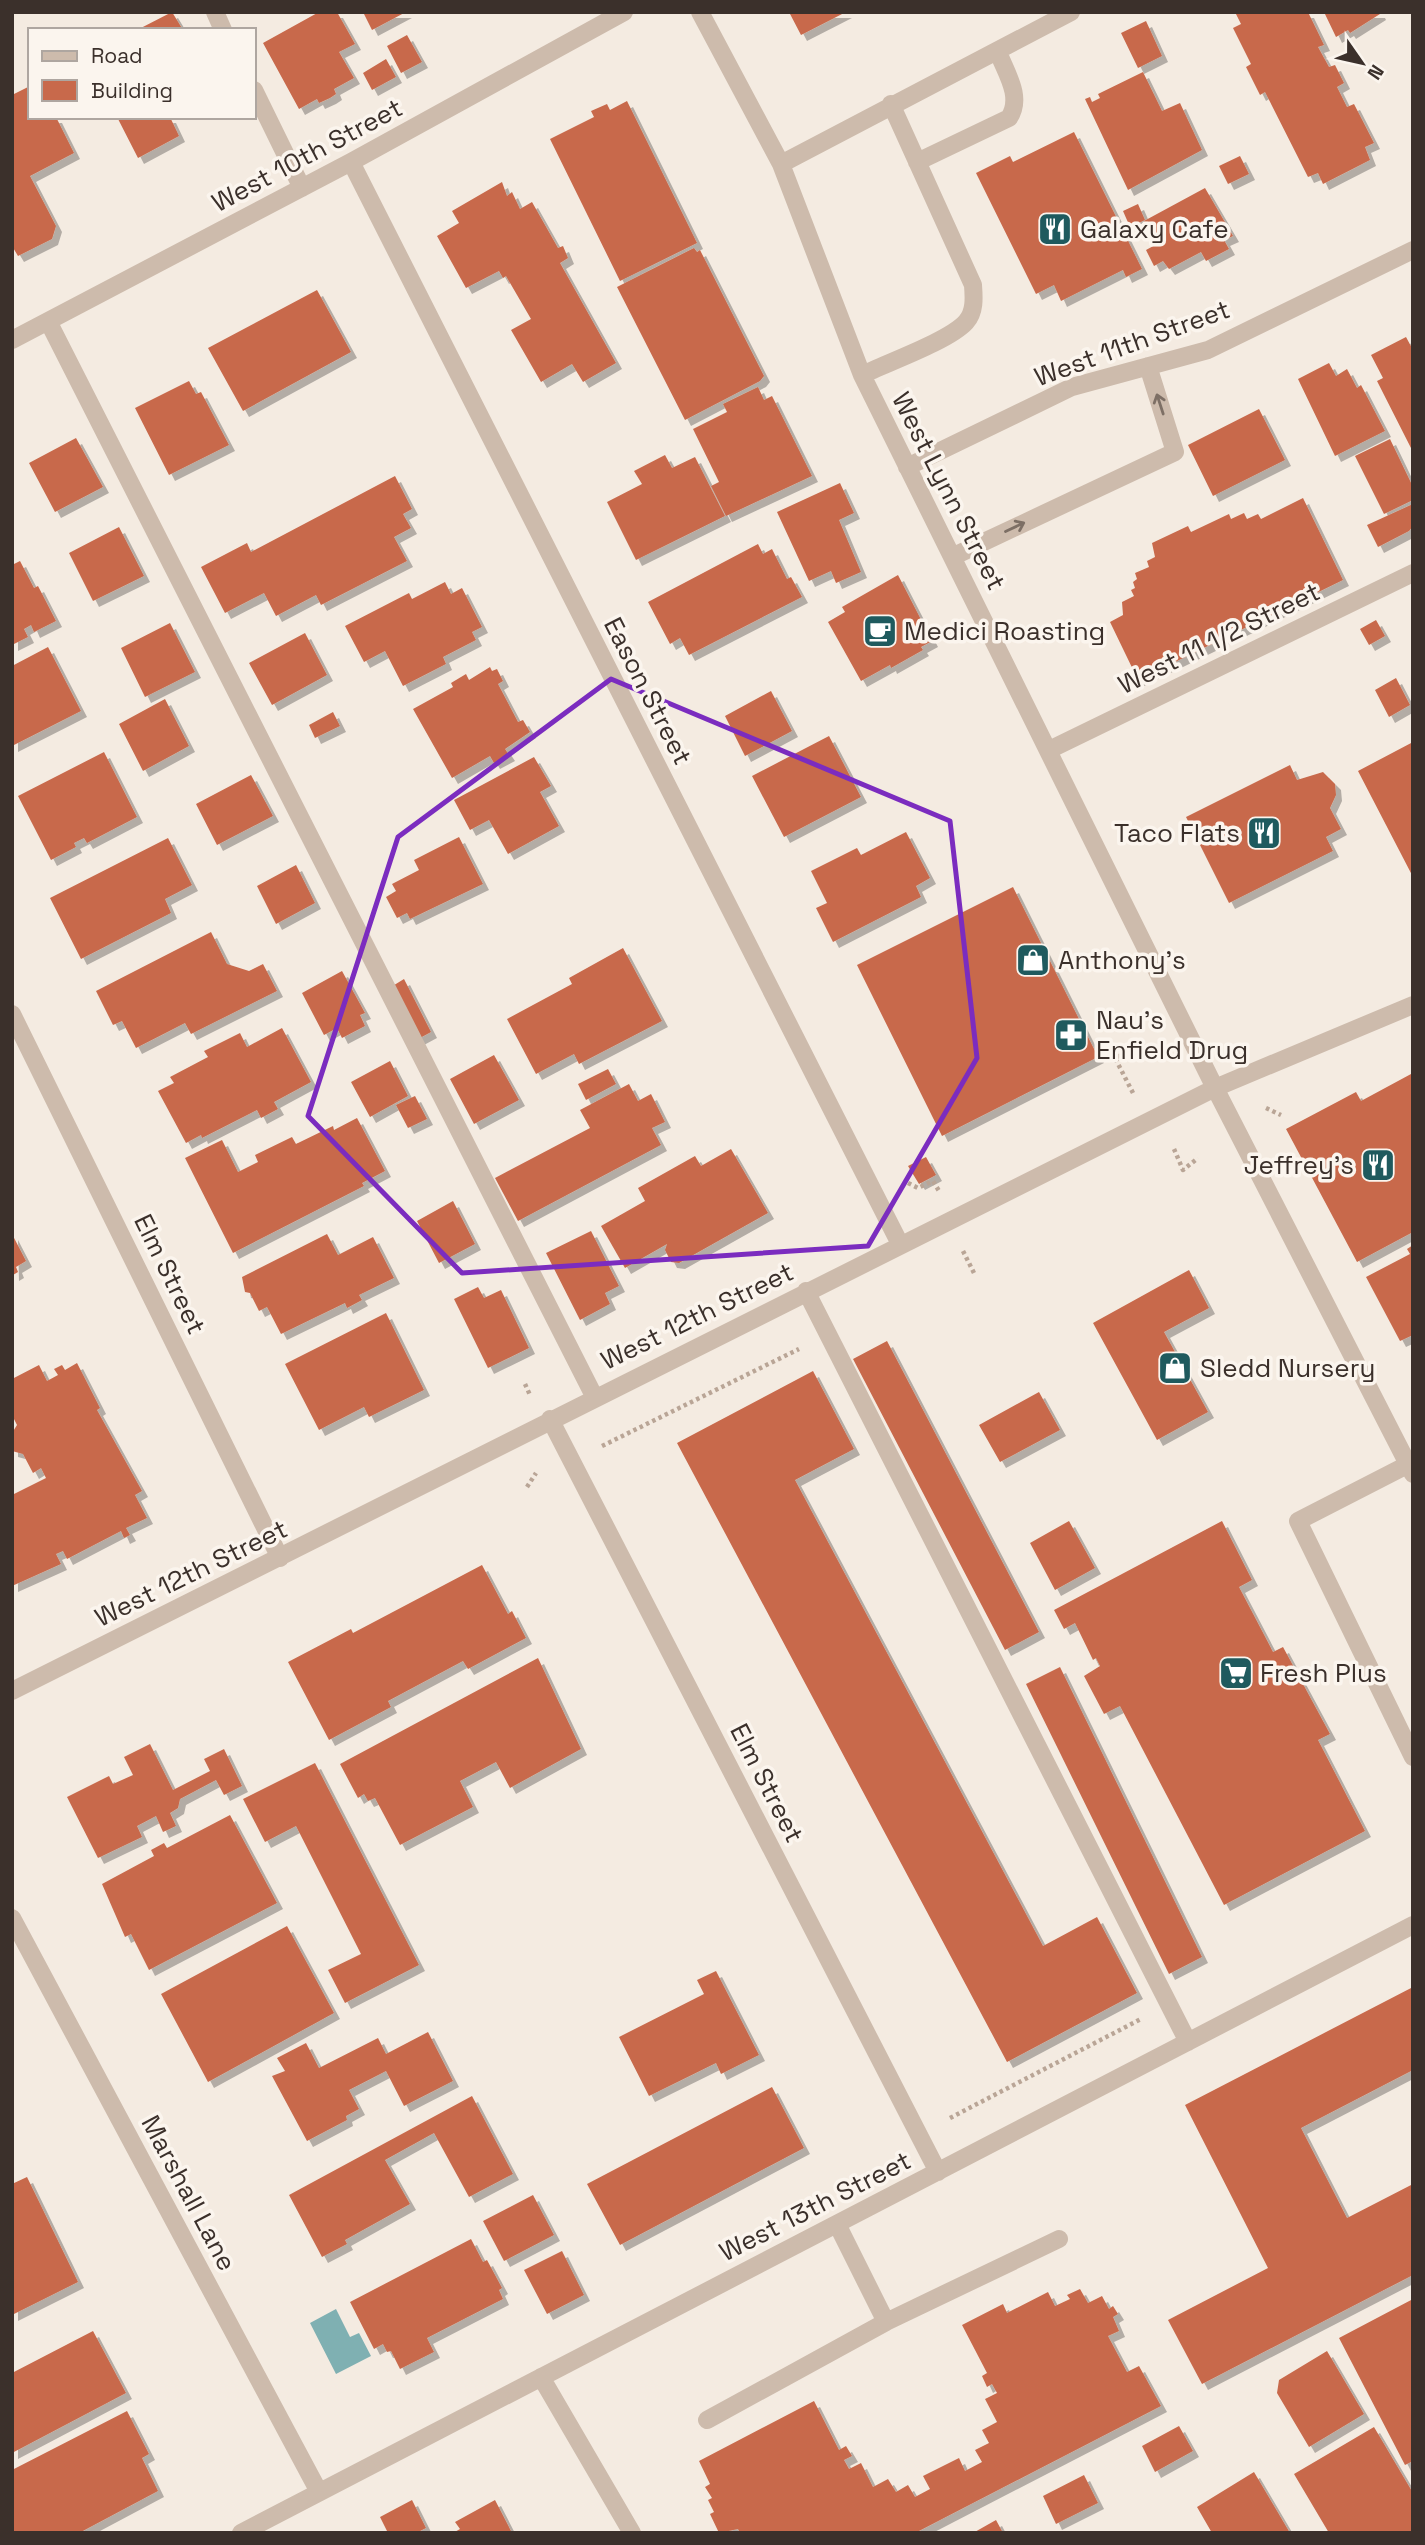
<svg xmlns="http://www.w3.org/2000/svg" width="1425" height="2545" font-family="'Space Grotesk',sans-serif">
	<defs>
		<filter id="shadow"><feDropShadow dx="6" dy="6" stdDeviation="0" flood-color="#0004"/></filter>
	</defs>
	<rect width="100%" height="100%" fill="#f4ebe1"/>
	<path fill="#7fb0b2" d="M336 2309 350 2337 359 2333 371 2356 336 2374 310 2323Z"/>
	<path fill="#c8694b" filter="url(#shadow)" d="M172 12 183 30H137Z
		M319 12H337L355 44 339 52 354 78 334 89 336 94 330 98 319 103 317 99 299 109 263 43Z
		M363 12H406L372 30Z
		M789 12H846L801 35Z
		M1235 12H1308L1324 45 1318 47 1329 67 1335 65 1344 83 1337 87 1347 107 1354 104 1374 143 1365 147 1370 160 1323 184 1318 173 1308 177 1265 92 1260 95 1246 67 1251 64 1233 28 1241 24Z
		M1324 12H1379L1380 14 1350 33 1348 30 1336 37Z
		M1146 21 1162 56 1138 68 1121 33Z
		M407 35 422 62 401 73 387 46Z
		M386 59 396 77 372 90 363 73Z
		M1143 72 1162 111 1180 103 1202 150 1128 190 1085 99 1090 97 1092 102 1100 98 1098 94Z
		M30 86V117H56L74 153 30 176 56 226 52 239 18 256 12 246V95Z
		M627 101 697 243 620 281 550 139 594 117 591 111 607 104 610 110Z
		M117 117H170L179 136 138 158Z
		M1074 132 1142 269 1126 277 1123 270 1061 301 1054 285 1036 294 976 173 1010 156 1013 162Z
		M1240 156 1249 174 1228 184 1219 166Z
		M502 182 507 196 512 192 520 209 532 202 558 248 563 246 568 258 560 263 616 363 583 382 572 364 541 382 511 330 531 319 506 276 503 278 499 271 466 288 437 236 459 223 452 211Z
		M1205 188 1233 236 1224 240 1229 249 1206 261 1201 252 1169 269 1163 261 1154 266 1146 250 1157 244 1144 221Z
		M1138 204 1145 220 1130 227 1123 211Z
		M694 248 697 252 700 250 764 376 760 381 685 420 617 287Z
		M317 290 351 352 243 411 208 348Z
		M1406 337 1413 350V452L1377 381 1383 378 1371 355Z
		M1329 363 1336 376 1347 369 1357 388 1361 385 1385 431 1335 456 1298 379Z
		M189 381 196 394 201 392 229 445 169 475 135 408Z
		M758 387 764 400 772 396 812 476 726 516 711 486 719 482 693 429 727 412 723 404Z
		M1259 409 1285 460 1213 496 1188 445Z
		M76 438 103 487 55 512 29 463Z
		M1390 439 1413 487V500L1384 514 1355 456Z
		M665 455 672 468 695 457 725 516 636 560 607 502 642 484 634 471Z
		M395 476 412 509 403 514 411 528 394 537 407 561 321 605 316 595 276 616 264 593 225 613 201 567 247 543 251 552Z
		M840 483 854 513 839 520 861 572 836 583 831 571 809 581 777 512Z
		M1303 498 1343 580 1138 680 1110 622 1123 615 1122 602 1134 596 1131 590 1135 588 1133 582 1137 579 1135 573 1149 567 1147 561 1155 557 1152 543 1188 526 1191 532 1229 514 1231 519 1244 513 1247 519 1258 514 1261 519Z
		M1413 504V526L1409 531 1378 547 1367 525Z
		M119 527 144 576 93 601 69 553Z
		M758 544 763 554 772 549 787 579 791 577 802 597 689 655 680 638 670 644 648 602Z
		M20 561 34 588 38 586 56 621 34 632 31 625 24 629 28 637 12 645V565Z
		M898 575 932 641 921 647 923 650 891 668 890 665 861 681 828 622 845 612 842 607Z
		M445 582 451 594 462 588 482 627 472 632 476 640 443 657 446 664 403 686 385 651 364 662 345 626 409 593 412 599Z
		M1376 620 1385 636 1369 645 1360 629Z
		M170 623 195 672 145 697 121 648Z
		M305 633 327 675 272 705 249 663Z
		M48 647 81 711 12 746V666Z
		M490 667 492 671 497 669 503 681 498 684 518 722 523 720 530 732 505 749 509 755 494 763 490 756 452 778 413 709 453 687 451 683 466 674 469 680Z
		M1396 678 1410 705 1389 717 1375 690Z
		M771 691 792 731 745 756 725 716Z
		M165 699 189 746 143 771 119 724Z
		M333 712 340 726 315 738 309 725Z
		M829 736 861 797 784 837 752 776Z
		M1413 742V877L1358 771Z
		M104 752 137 817 87 843 84 838 74 843 76 847 51 860 18 796Z
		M534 757 551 786 540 792 559 826 508 854 489 820 470 830 454 800Z
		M1290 765 1297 780 1323 772 1335 784 1336 795 1330 808 1341 829 1326 837 1333 851 1229 903 1186 817Z
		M251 775 273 816 217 845 196 804Z
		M906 832 930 878 916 886 921 897 833 942 816 908 827 903 811 871 857 848 861 855Z
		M459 837 483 884 410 919 407 913 397 918 386 897 396 891 392 884 419 870 414 860Z
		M168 838 192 885 165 899 171 913 81 959 50 898Z
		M296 865 315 903 276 924 257 886Z
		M1013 887 1098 1057 942 1136 857 965Z
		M211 932 227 964 249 971 263 964 277 991 191 1034 185 1023 136 1048 122 1021 113 1025 96 991Z
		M623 948 662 1021 579 1064 574 1054 536 1074 507 1019 572 984 569 978Z
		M342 971 365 1013 360 1015 365 1026 342 1038 337 1028 324 1035 302 993Z
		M404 979 431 1032 418 1039 391 987Z
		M282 1028 311 1082 274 1102 278 1109 261 1118 257 1110 202 1138 201 1135 186 1143 158 1091 174 1083 170 1077 208 1057 204 1051 240 1033 247 1047Z
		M494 1055 519 1100 474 1124 450 1079Z
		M390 1061 408 1096 370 1117 351 1082Z
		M608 1069 616 1084 586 1100 578 1084Z
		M1411 1074 1413 1232 1357 1262 1286 1129 1356 1092 1361 1101Z
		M629 1084 638 1101 651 1094 665 1122 652 1128 661 1145 518 1221 495 1178 590 1128 580 1110Z
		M415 1096 427 1119 408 1128 396 1105Z
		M357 1118 385 1171 362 1183 364 1186 233 1253 185 1158 222 1140 238 1172 258 1162 255 1155 292 1137 296 1144 333 1126 334 1130Z
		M731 1149 768 1213 679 1263 671 1262 665 1250 667 1244 625 1268 601 1226 645 1201 638 1188 695 1156 701 1166Z
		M926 1157 936 1175 919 1184 908 1166Z
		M453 1201 475 1244 439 1263 417 1221Z
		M591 1231 619 1286 605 1293 610 1304 580 1320 546 1253Z
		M12 1234 26 1261 16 1267 18 1272 13 1275Z
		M327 1234 338 1255 373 1237 394 1278 359 1295 362 1300 347 1308 345 1303 281 1334 267 1307 259 1311 250 1293 245 1292 242 1277Z
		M1413 1245V1335L1400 1341 1366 1277 1410 1254 1407 1249Z
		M1189 1270 1209 1308 1164 1332 1208 1412 1157 1440 1093 1323Z
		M478 1287 484 1298 501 1290 529 1348 488 1368 454 1299Z
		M386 1313 424 1390 369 1417 364 1407 319 1430 285 1364Z
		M887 1341 1039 1632 1005 1650 853 1359Z
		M77 1363 100 1408 97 1410 142 1491 135 1495 147 1518 126 1528 130 1535 124 1538 121 1531 67 1559 63 1551 56 1554 61 1564 12 1586V1495L46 1478 41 1468 33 1473 23 1454 12 1451V1433L17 1425 12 1415V1379L39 1365 47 1381 58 1375 54 1369 62 1365 65 1370Z
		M813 1371 854 1449 795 1480 1043 1946 1097 1917 1137 1993 1007 2062 677 1443Z
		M1039 1392 1060 1430 1000 1462 979 1425Z
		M1069 1521 1095 1568 1055 1590 1030 1543Z
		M1222 1521 1252 1580 1239 1587 1273 1652 1283 1647 1330 1734 1318 1740 1365 1831 1224 1905 1120 1706 1104 1714 1084 1676 1100 1666 1096 1658 1093 1660 1075 1623 1064 1629 1054 1610Z
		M482 1565 508 1614 512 1611 526 1638 468 1669 463 1661 388 1701 391 1707 329 1740 288 1662 351 1629 353 1633Z
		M538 1658 581 1749 510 1788 496 1762 460 1781 473 1807 400 1845 375 1798 368 1801 364 1794 358 1798 340 1764Z
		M1060 1667 1202 1957 1169 1974 1026 1684Z
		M150 1744 173 1790 210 1771 204 1759 224 1749 242 1786 224 1795 216 1780 180 1799 178 1808 170 1813 176 1826 163 1832 156 1816 137 1826 142 1837 98 1858 67 1797 109 1776 113 1784 133 1775 124 1757Z
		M315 1763 419 1965 345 2003 328 1970 361 1954 296 1826 265 1842 243 1799Z
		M230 1815 277 1903 149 1970 131 1934 125 1937 102 1884 154 1856 151 1850 164 1843 167 1848Z
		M287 1926 334 2013 208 2082 161 1994Z
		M716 1971 759 2055 721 2074 716 2063 649 2096 619 2037 704 1994 697 1980Z
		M1413 1987V2070L1301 2128 1347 2218 1413 2184V2275L1202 2384 1168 2320 1268 2268 1185 2105Z
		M428 2032 453 2081 404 2106 386 2071 349 2090 359 2109 346 2116 347 2120 307 2141 272 2076 285 2071 277 2058 306 2043 319 2068 378 2038 386 2054Z
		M772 2087 804 2148 620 2245 587 2184Z
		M472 2096 513 2174 469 2197 434 2133 385 2160 410 2204 345 2240 347 2244 322 2257 289 2195Z
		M27 2177 78 2282 12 2315V2184Z
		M533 2195 554 2235 504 2261 483 2221Z
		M471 2239 483 2262 487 2260 502 2288 499 2290 503 2299 427 2338 434 2352 400 2369 391 2351 387 2352 383 2344 374 2349 350 2302Z
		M562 2251 584 2295 547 2314 524 2270Z
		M1080 2289 1088 2303 1102 2296 1109 2309 1113 2306 1118 2314 1113 2317 1119 2331 1108 2336 1127 2372 1139 2366 1161 2406 915 2533H740L738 2529 719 2533 710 2514 714 2512 708 2500 712 2498 705 2487 710 2484 699 2461 814 2401 839 2450 846 2446 852 2456 844 2460 849 2469 861 2463 873 2487 888 2479 896 2492 908 2485 915 2497 930 2489 923 2476 959 2458 965 2471 982 2462 975 2450 989 2443 982 2430 997 2422 985 2399 997 2393 992 2384 987 2387 982 2376 987 2373 962 2325 1003 2304 1007 2313 1048 2292 1055 2306 1070 2299 1067 2295Z
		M1413 2299V2461L1405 2465 1339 2338Z
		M93 2331 126 2393 12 2453V2373Z
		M1327 2351 1364 2414 1309 2447 1277 2393 1279 2380Z
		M127 2411 149 2454 142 2458 158 2491 79 2533H12V2470Z
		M1179 2426 1193 2451 1155 2472 1142 2446Z
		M1374 2427 1413 2493V2533H1329L1294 2474Z
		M1254 2472 1290 2533H1212L1197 2507Z
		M1084 2475 1098 2503 1056 2524 1043 2496Z
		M412 2500 426 2528 416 2533H388L380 2517Z
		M495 2500 512 2533H453L460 2529 455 2522Z
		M996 2520 1003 2533H973Z"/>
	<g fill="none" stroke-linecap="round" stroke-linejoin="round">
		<path stroke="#b9a596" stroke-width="4.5" stroke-dasharray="3.5 3.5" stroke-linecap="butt" d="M1133 1093 1115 1058 1145 1044
			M1266 1108 1281 1115
			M1174 1149 1183 1170 1198 1158
			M908 1183 918 1188 933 1181 939 1191
			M963 1251 975 1275
			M525 1384 530 1395
			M602 1446 799 1349
			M527 1487 536 1473
			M950 2118 1141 2019"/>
		<path stroke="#cdbbac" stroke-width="18" d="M215 12 223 30
			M700 12 781 164 862 375 1215 1088 1413 1474
			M254 90 302 188
			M351 162 900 1244
			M917 162 1009 118C1023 97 1006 73 998 52
			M781 164 1071 12
			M48 321 594 1396
			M12 340 351 162 624 12
			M862 375C886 363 949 341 966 322 975 312 974 298 973 285L891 104
			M907 467 1072 387 1208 350 1413 250
			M954 556 1175 452 1148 366
			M1049 750 1413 573
			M12 1014 280 1558
			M806 1291 1188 2042
			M550 1419 938 2172
			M1413 1462 1298 1521 1413 1757
			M12 1691 1215 1088 1413 1005
			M12 1918 319 2492
			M837 2224 886 2322 1059 2239
			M541 2377 632 2533
			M707 2420 886 2322
			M241 2533 1413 1925"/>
	</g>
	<defs><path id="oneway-shaft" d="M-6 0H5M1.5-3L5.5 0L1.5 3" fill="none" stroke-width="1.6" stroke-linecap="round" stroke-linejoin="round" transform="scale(1.75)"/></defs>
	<g stroke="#7d6f65">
		<use href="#oneway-shaft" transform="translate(1160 404) rotate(-108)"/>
		<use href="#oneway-shaft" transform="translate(1015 527) rotate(-25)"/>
	</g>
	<path fill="none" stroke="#7b2cbf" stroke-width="5" stroke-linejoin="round" d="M611 679 950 821 977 1058 868 1246 462 1273 308 1116 398 837Z"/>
	<defs>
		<g id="restaurant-square" transform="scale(1.75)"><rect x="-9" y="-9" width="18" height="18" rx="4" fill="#1f5a5e" stroke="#fbf5ee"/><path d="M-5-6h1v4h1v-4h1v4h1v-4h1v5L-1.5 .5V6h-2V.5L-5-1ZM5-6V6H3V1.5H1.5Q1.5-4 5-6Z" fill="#fff"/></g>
		<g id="cafe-square" transform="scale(1.75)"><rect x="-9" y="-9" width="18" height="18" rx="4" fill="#1f5a5e" stroke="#fbf5ee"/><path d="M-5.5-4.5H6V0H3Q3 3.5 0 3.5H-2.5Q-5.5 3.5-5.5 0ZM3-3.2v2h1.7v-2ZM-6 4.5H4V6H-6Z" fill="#fff"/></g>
		<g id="shop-square" transform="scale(1.75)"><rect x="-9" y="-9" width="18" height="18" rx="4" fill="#1f5a5e" stroke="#fbf5ee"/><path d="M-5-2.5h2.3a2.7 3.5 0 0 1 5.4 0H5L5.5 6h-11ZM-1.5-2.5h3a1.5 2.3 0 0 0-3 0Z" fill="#fff"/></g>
		<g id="pharmacy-square" transform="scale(1.75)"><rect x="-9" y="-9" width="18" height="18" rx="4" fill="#1f5a5e" stroke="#fbf5ee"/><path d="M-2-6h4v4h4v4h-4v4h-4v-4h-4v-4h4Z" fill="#fff"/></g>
		<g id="supermarket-square" transform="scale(1.75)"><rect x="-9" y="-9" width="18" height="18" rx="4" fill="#1f5a5e" stroke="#fbf5ee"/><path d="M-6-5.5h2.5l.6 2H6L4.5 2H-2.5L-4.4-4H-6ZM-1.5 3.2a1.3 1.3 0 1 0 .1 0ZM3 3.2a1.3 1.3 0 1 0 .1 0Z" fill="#fff"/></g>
	</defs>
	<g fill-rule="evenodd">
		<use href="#restaurant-square" x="1055" y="229"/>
		<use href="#cafe-square" x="880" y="631"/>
		<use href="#restaurant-square" x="1264" y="833"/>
		<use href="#shop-square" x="1033" y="960"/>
		<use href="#pharmacy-square" x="1071" y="1035"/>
		<use href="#restaurant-square" x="1378" y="1165"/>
		<use href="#shop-square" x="1175" y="1368"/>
		<use href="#supermarket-square" x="1236" y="1673"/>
	</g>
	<g text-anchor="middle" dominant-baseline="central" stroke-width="7" stroke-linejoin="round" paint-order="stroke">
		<g font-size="26" fill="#3b302b" stroke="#fbf5ee">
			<text transform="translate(307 155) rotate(-28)">West 10th Street</text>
			<text transform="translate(1132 343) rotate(-20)">West 11th Street</text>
			<text transform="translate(949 491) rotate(63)">West Lynn Street</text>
			<text transform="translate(1219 638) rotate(-26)">West 11 1/2 Street</text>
			<text transform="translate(648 691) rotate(63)">Eason Street</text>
			<text transform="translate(170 1274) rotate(64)">Elm Street</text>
			<text transform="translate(697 1316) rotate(-26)">West 12th Street</text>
			<text transform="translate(191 1573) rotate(-26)">West 12th Street</text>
			<text transform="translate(767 1783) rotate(63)">Elm Street</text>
			<text transform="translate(189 2193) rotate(62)">Marshall Lane</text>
			<text transform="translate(815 2206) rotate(-27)">West 13th Street</text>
		</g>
		<g font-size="26" fill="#3b302b" stroke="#fbf5ee" text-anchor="start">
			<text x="1080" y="229">Galaxy Cafe</text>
			<text x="904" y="631">Medici Roasting</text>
			<text x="1240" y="833" text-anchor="end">Taco Flats</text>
			<text x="1058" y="960">Anthony's</text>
			<text x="1096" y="1020">Nau's<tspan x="1096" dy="30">Enfield Drug</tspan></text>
			<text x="1354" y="1165" text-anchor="end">Jeffrey's</text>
			<text x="1200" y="1368">Sledd Nursery</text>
			<text x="1260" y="1673">Fresh Plus</text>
		</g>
	</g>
	<rect width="1425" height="2545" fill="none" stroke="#3b302b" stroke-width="28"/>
	<rect x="28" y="28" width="228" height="91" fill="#fbf5ee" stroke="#aea6a0" stroke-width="2"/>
	<rect x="42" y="51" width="35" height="10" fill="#cdbbac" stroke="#aea6a0" stroke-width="2"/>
	<text x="91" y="63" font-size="21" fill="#3b302b">Road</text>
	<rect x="42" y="80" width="35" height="21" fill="#c8694b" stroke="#aea6a0" stroke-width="2"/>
	<text x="91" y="98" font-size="21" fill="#3b302b">Building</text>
	<g transform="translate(1362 63) rotate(124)" stroke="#fbf5ee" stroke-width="5" paint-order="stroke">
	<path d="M0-5L12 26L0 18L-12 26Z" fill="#3b302b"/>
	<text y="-10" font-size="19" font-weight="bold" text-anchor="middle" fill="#3b302b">N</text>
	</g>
</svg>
